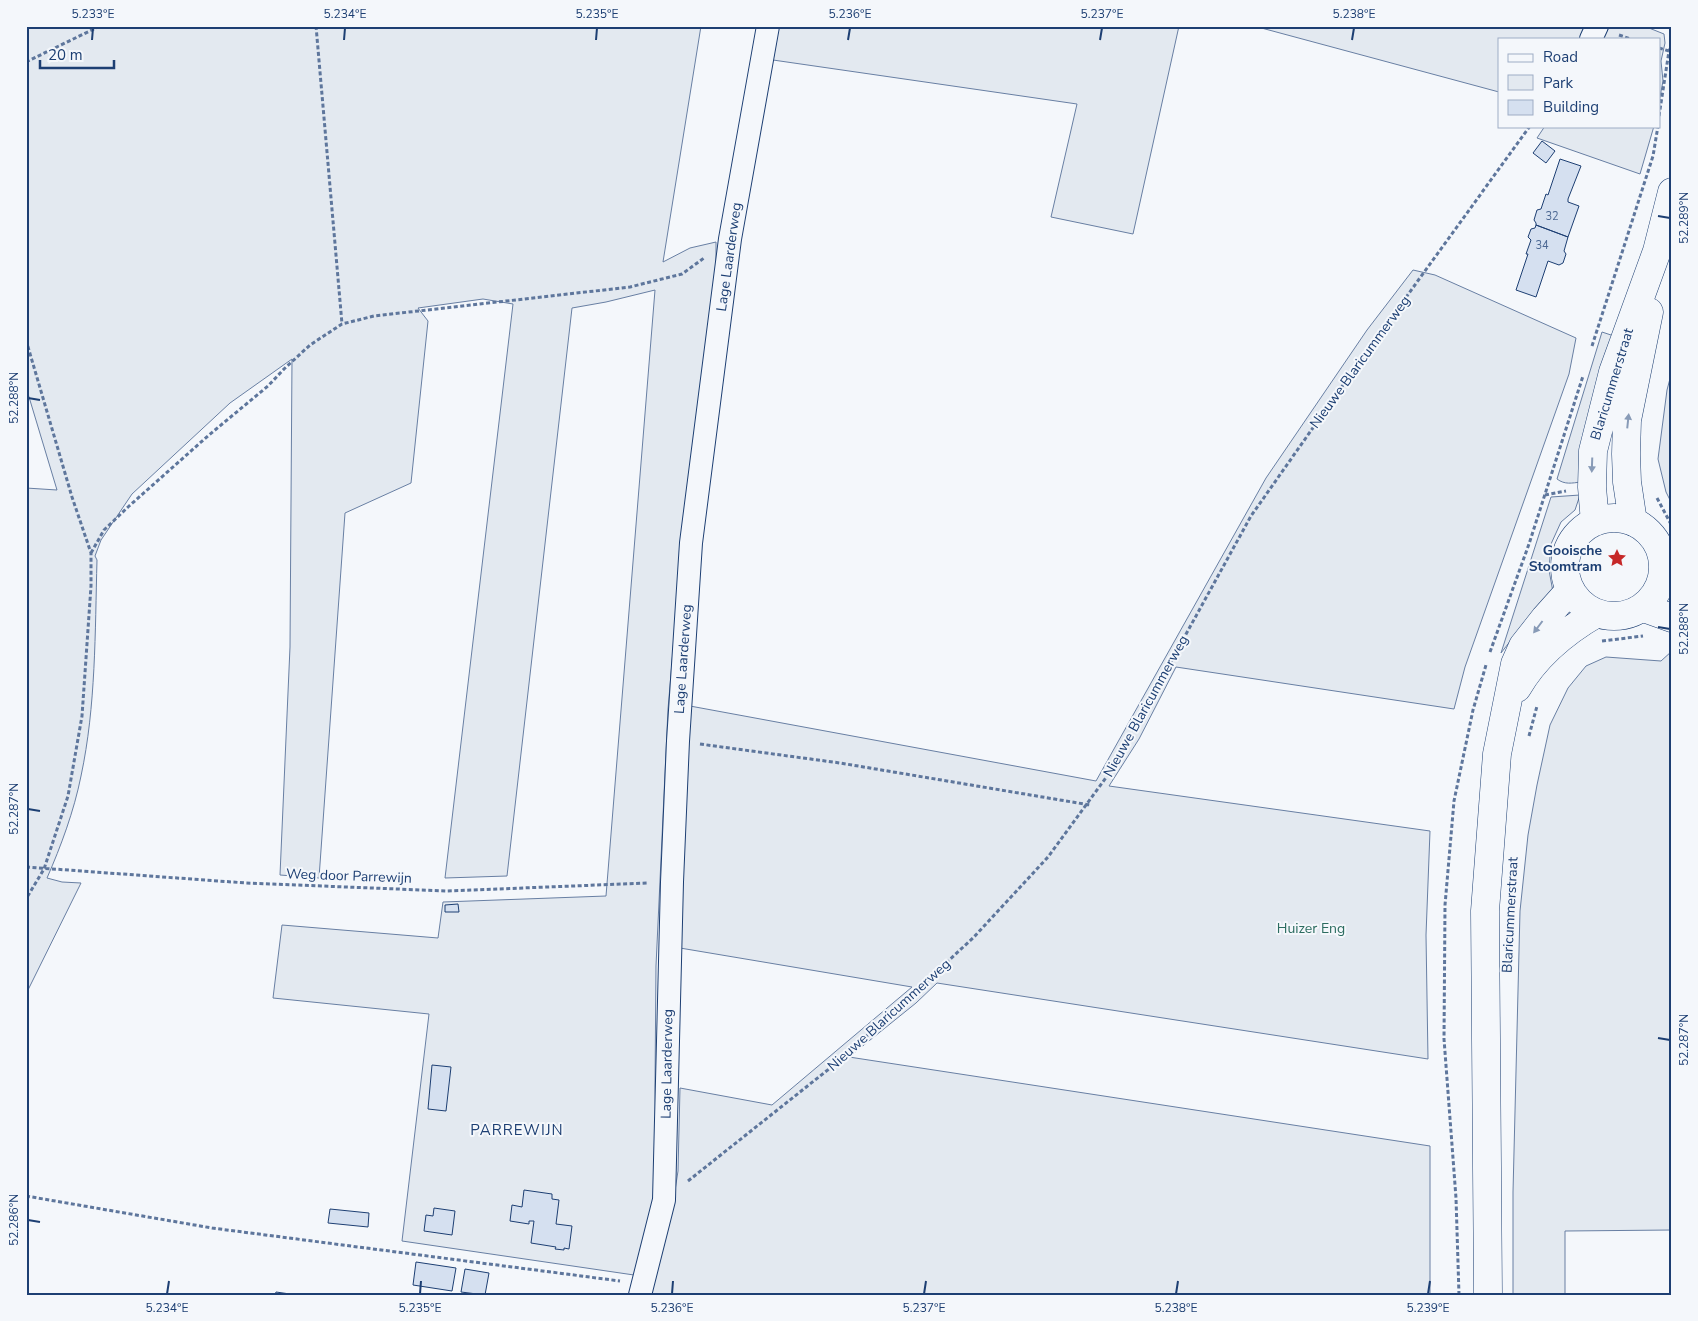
<svg xmlns="http://www.w3.org/2000/svg" width="1698" height="1321" font-family="'Nunito Sans',sans-serif">
	<rect width="100%" height="100%" fill="#f4f7fb"/>
	<path fill="#e3e9f0" stroke="#687fa3" d="M26 26H701L663 262 690 248 716 242V271L677 604 668 709 656 966 655 1086 657 1206 634 1275 402 1241 429 1014 273 998 282 925 438 938 443 902 606 896 655 290 606 302 572 308 507 876 445 878 513 304 483 299 418 308 428 321 411 483 345 513 319 878 280 875 290 647 292 359 230 403 132 494 101 540 95 556 97 560C95 632 96 706 81 776 74 811 61 846 47 878L62 882 81 883 26 994V488L57 490 26 387Z
		M779 26H1179L1133 234 1051 217 1077 104 773 60Z
		M1254 26H1579L1591 30 1588 39H1499V92Z
		M1607 26H1644L1664 34 1665 43 1661 61 1663 81 1659 102V39H1600Z
		M1545 126H1654L1640 174 1537 138Z
		M1413 270 1435 275 1576 338 1569 374 1465 667 1454 709 1176 667 1139 739 1109 786 1430 831 1426 935 1428 1059 937 983 916 1003 849 1057 1430 1146V1295H651L672 1210 678 1171 680 1088 772 1105 912 987 680 948 690 706 1096 781 1266 478 1367 330Z
		M1602 332 1614 336 1581 482C1572 483 1565 485 1557 479Z
		M1672 371V504L1666 492 1658 459 1667 390Z
		M1580 495 1575 510 1561 522 1551 544 1549 570 1553 592 1540 603 1501 653 1551 497Z
		M1672 651V1230L1565 1231V1295H1513V1192L1520 911 1528 835 1537 785 1550 725 1568 688 1586 666 1606 657 1661 661Z"/>
	<path fill="#d5e0f0" stroke="#1d3f73" d="M1542 141 1555 151 1546 163 1533 153Z
		M1560 159 1581 166 1568 199V202L1579 206 1568 237 1536 225V223L1534 220 1537 210 1541 209 1546 194 1548 195Z
		M1536 225 1568 237 1564 251 1566 254 1563 263 1559 265 1548 261 1536 297 1516 290 1528 254H1526L1531 240 1528 237 1531 229 1535 228Z
		M458 904 459 912H445V905Z
		M432 1065 451 1067 446 1111 428 1109Z
		M524 1190 552 1194V1199L559 1200 556 1224 572 1226 569 1249 564 1248V1250L555 1249 556 1247 531 1243 534 1221H529V1224L510 1221 512 1205 522 1207Z
		M434 1208 455 1211 452 1235 424 1231 426 1215 433 1216Z
		M330 1209 369 1213 368 1227 328 1223Z
		M416 1262 456 1268 452 1291 413 1285Z
		M465 1269 489 1273 485 1295 461 1292Z
		M276 1292 297 1295H298H275Z"/>
	<g fill="none" stroke-linecap="round" stroke-linejoin="round">
		<g stroke="#1d3f73" stroke-width="24">
			<path id="street" d="M1591 39 1597 26
				M640 1295 664 1200 672 882 678 741 691 543 730 239 768 26"/>
		</g>
		<g stroke="#1d3f73" stroke-width="29">
			<path id="secondary" d="M1565 567a49 49 0 1 1 98 0a49 49 0 1 1-98 0Z
				M1595 522 1592 487 1593 451 1613 372 1657 251 1672 192
				M1633 522 1627 482 1626 454 1627 420 1649 312
				M1644 608 1672 618
				M1517 688C1536 655 1564 632 1597 613
				M1488 1295 1485 911 1497 754 1515 664 1523 646 1545 618 1570 590"/>
		</g>
		<path stroke="#5e769c" stroke-width="3" stroke-dasharray="4 2.5" stroke-linecap="butt" d="M316 26 342 324
			M1619 35 1631 39
			M1659 48 1669 51
			M26 62 100 26
			M1659 116 1669 51 1672 45
			M26 340 72 497 91 553V586L82 716 68 796 44 869 26 899
			M1592 346 1653 156 1658 126
			M1545 495 1566 491
			M1657 498 1672 526
			M91 553 104 530 128 507 209 435 268 386 284 369 310 345 342 324 374 316 630 287 682 274 704 258
			M1602 641 1643 636
			M1490 652 1529 544 1583 376
			M1529 736 1537 706
			M700 744 840 763 1090 805
			M26 867 246 883 447 891 648 883
			M688 1181 844 1057 973 938 1048 857 1116 764 1158 685 1251 516 1362 358 1530 126
			M26 1196 212 1228 620 1281
			M1459 1295 1456 1198 1444 1039 1445 905 1454 801 1473 710 1486 665"/>
		<use href="#street" stroke="#f4f7fb" stroke-width="22"/>
		<use href="#secondary" stroke="#f4f7fb" stroke-width="28"/>
	</g>
	<defs><path id="oneway-solid" d="M-6-.8H1V-3.2L6.5 0L1 3.2V.8H-6Z" transform="scale(1.25)"/></defs>
	<g fill="#889bb7">
		<use href="#oneway-solid" transform="translate(1628 421) rotate(-84)"/>
		<use href="#oneway-solid" transform="translate(1592 465) rotate(92)"/>
		<use href="#oneway-solid" transform="translate(1538 627) rotate(127)"/>
	</g>
	<path fill="none" stroke="#1d3f73" stroke-width="2" d="M92 40 93 28M344 40 345 28M596 40 597 28M848 40 850 28M1100 40 1102 28M1352 40 1354 28M1658 216 1670 218M28 398 40 400M1658 627 1670 629M28 809 40 811M1658 1038 1670 1040M28 1220 40 1222M167 1294 169 1281M420 1294 421 1281M672 1294 673 1281M924 1294 926 1281M1176 1294 1178 1281M1428 1294 1430 1281"/>
	<defs>
		<g id="sight-bare" transform="scale(1.5)"><path d="M0-6L1.8-2.2L6-1.7L2.9 1.2L3.7 5.4L0 3.3L-3.7 5.4L-2.9 1.2L-6-1.7L-1.8-2.2Z" fill="#c62828" stroke="#f4f7fb" stroke-width="2.5" paint-order="stroke"/></g>
	</defs>
	<g fill-rule="evenodd">
		<use href="#sight-bare" x="1617" y="558"/>
	</g>
	<g text-anchor="middle" dominant-baseline="central" stroke-width="4" stroke-linejoin="round" paint-order="stroke">
		<g font-size="11" fill="#4b6792">
			<text x="1552" y="216">32</text>
			<text x="1542" y="245">34</text>
		</g>
		<g font-size="14" fill="#1d3f73" stroke="#f4f7fb">
			<text transform="translate(729 257) rotate(-82)">Lage Laarderweg</text>
			<text transform="translate(1360 362) rotate(-54)">Nieuwe Blaricummerweg</text>
			<text transform="translate(1612 384) rotate(-73)">Blaricummerstraat</text>
			<text transform="translate(683 659) rotate(-86)">Lage Laarderweg</text>
			<text transform="translate(1146 706) rotate(-61)">Nieuwe Blaricummerweg</text>
			<text transform="translate(349 876) rotate(2)">Weg door Parrewijn</text>
			<text transform="translate(1510 915) rotate(-87)">Blaricummerstraat</text>
			<text transform="translate(889 1015) rotate(-42)">Nieuwe Blaricummerweg</text>
			<text transform="translate(667 1064) rotate(-89)">Lage Laarderweg</text>
		</g>
		<g font-size="14" font-weight="bold" fill="#1d3f73" stroke="#f4f7fb" text-anchor="end">
			<text x="1602" y="550">Gooische<tspan x="1602" dy="16">Stoomtram</tspan></text>
		</g>
		<g font-size="14" fill="#2c6c60" stroke="#f4f7fb">
			<text x="1311" y="928">Huizer Eng</text>
		</g>
		<g font-size="15" letter-spacing="1" fill="#1d3f73" stroke="#f4f7fb">
			<text x="517" y="1130">PARREWIJN</text>
		</g>
	</g>
	<rect width="1698" height="1321" fill="none" stroke="#f4f7fb" stroke-width="55"/>
	<rect x="1498" y="38" width="162" height="90" fill="#f4f7fb" stroke="#9eadc5"/>
	<rect x="1508" y="54" width="25" height="8" fill="#f4f7fb" stroke="#9eadc5"/>
	<text x="1543" y="62" font-size="15" fill="#1d3f73">Road</text>
	<rect x="1508" y="75" width="25" height="15" fill="#e3e9f0" stroke="#9eadc5"/>
	<text x="1543" y="88" font-size="15" fill="#1d3f73">Park</text>
	<rect x="1508" y="100" width="25" height="15" fill="#d5e0f0" stroke="#9eadc5"/>
	<text x="1543" y="112" font-size="15" fill="#1d3f73">Building</text>
	<path d="M40 60v8h74v-8" fill="none" stroke="#1d3f73" stroke-width="2.5"/>
	<text x="48" y="60" font-size="15" fill="#1d3f73" stroke="#f4f7fb" stroke-width="4" paint-order="stroke">20 m</text>
	<rect x="28" y="28" width="1642" height="1266" fill="none" stroke="#1d3f73" stroke-width="2"/>
	<g font-size="12" text-anchor="middle" fill="#1d3f73">
		<text x="93" y="18">5.233°E</text>
		<text x="345" y="18">5.234°E</text>
		<text x="597" y="18">5.235°E</text>
		<text x="850" y="18">5.236°E</text>
		<text x="1102" y="18">5.237°E</text>
		<text x="1354" y="18">5.238°E</text>
		<text transform="translate(1684 218) rotate(-90)" y="4">52.289°N</text>
		<text transform="translate(14 398) rotate(-90)" y="4">52.288°N</text>
		<text transform="translate(1684 629) rotate(-90)" y="4">52.288°N</text>
		<text transform="translate(14 809) rotate(-90)" y="4">52.287°N</text>
		<text transform="translate(1684 1040) rotate(-90)" y="4">52.287°N</text>
		<text transform="translate(14 1220) rotate(-90)" y="4">52.286°N</text>
		<text x="167" y="1312">5.234°E</text>
		<text x="420" y="1312">5.235°E</text>
		<text x="672" y="1312">5.236°E</text>
		<text x="924" y="1312">5.237°E</text>
		<text x="1176" y="1312">5.238°E</text>
		<text x="1428" y="1312">5.239°E</text>
	</g>
</svg>
